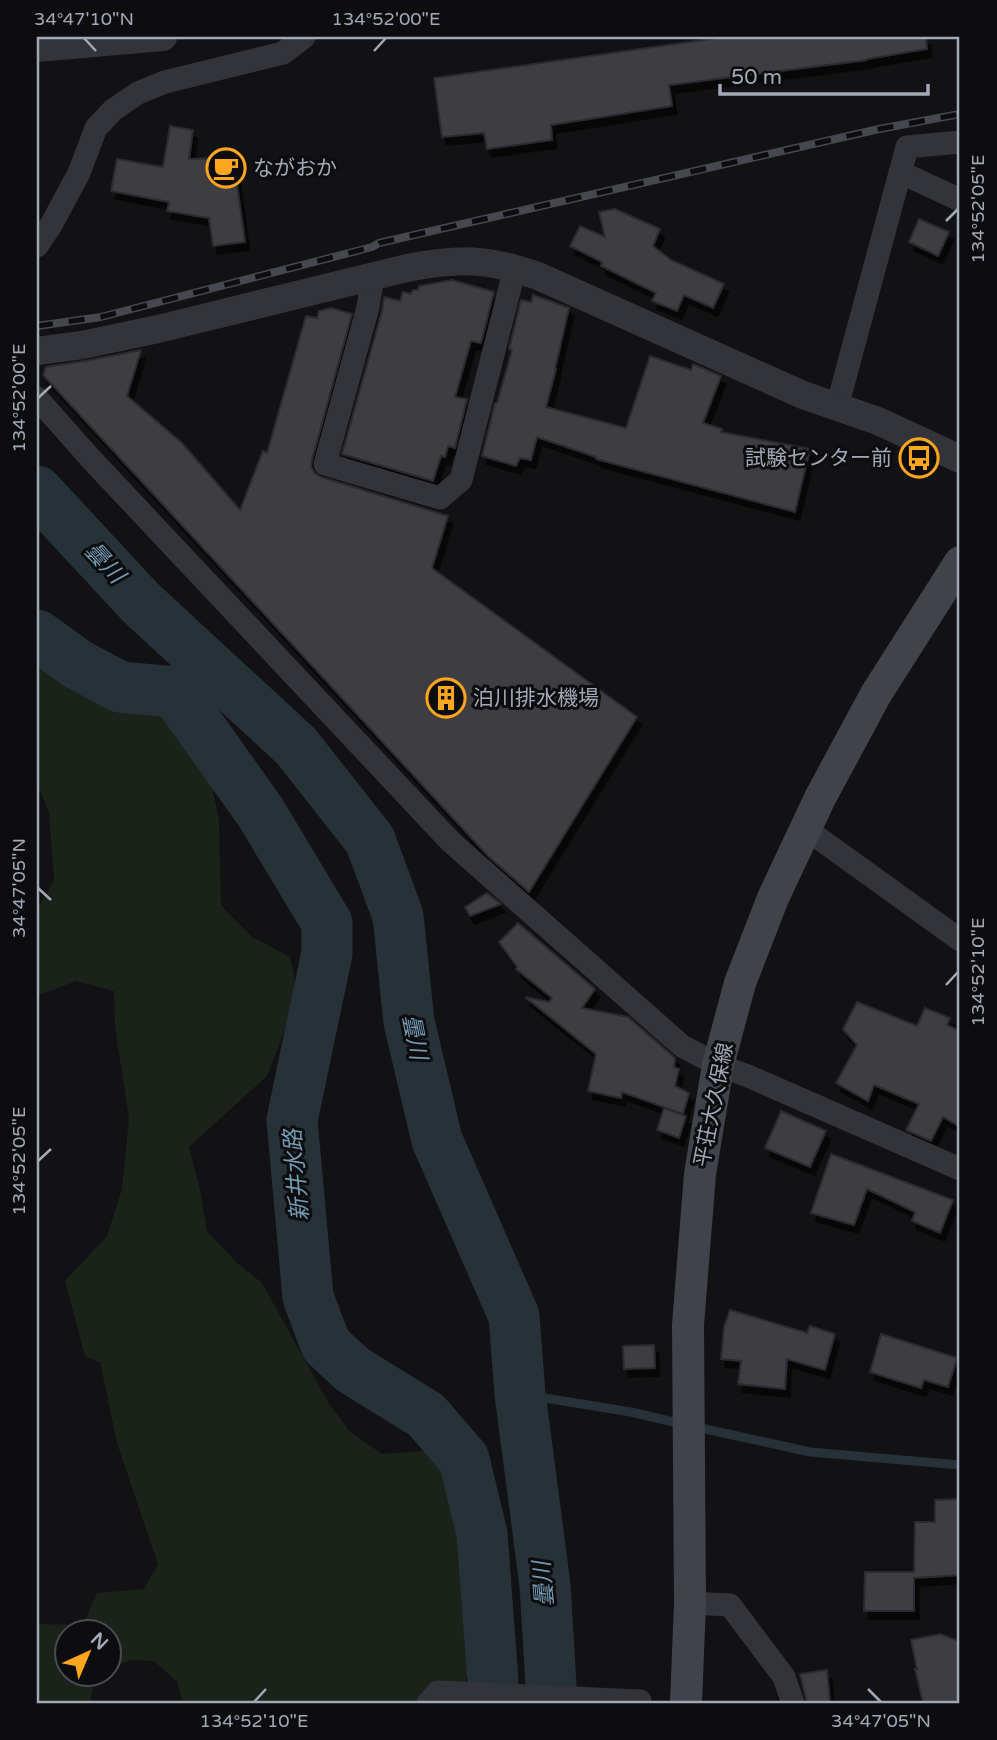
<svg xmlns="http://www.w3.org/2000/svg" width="997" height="1740" font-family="'Varela Round','Noto Sans JP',sans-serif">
	<defs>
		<filter id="shadow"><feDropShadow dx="4.5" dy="8" stdDeviation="0" flood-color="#0009"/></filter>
	</defs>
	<rect width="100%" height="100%" fill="#121214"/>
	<path fill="#1a221a" d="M37 655 109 700 143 701 179 723 210 776 219 820 221 905 252 937 290 957 298 996 267 1076 189 1147 200 1190 207 1231 237 1263 262 1283 328 1402 350 1432 382 1454 423 1451 449 1461 471 1522 472 1575 480 1625 470 1655 465 1687 438 1703H183L177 1682 154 1661 130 1660 109 1669 108 1632H66V1674H99L95 1675 90 1703H37V1624L83 1625 97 1593 144 1589 158 1564 117 1443 100 1362 85 1356 65 1281 107 1236 122 1189 129 1118 115 1027 114 991 76 981 37 996V909L54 880 49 812 37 784Z"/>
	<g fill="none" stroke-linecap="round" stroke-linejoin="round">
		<path stroke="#273238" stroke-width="9" d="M520 1394 631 1412 682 1424
			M696 1427 810 1452 960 1465"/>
		<path stroke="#273238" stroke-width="51" d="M37 491 141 603 296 746 370 840 398 916 409 1022 437 1140 514 1316 520 1394 545 1585 552 1703
			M37 635 77 664 120 687 175 692 261 813 327 923V953L292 1120 308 1297 326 1345 353 1370 426 1415 464 1459 482 1534 493 1681 492 1703"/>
	</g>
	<path fill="#3c3d42" stroke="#2c2c30" stroke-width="2" filter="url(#shadow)" d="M725 37H926L927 49 867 59V60L669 85 672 106 551 125 552 140 487 149 484 133 442 137 434 78Z
		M170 126 193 130 189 159 221 158 222 162 234 163 245 242 213 246 209 218 167 211 169 202 111 191 117 159 163 167Z
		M615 209 660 229 653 246 671 260 724 284 713 308 684 295 677 311 652 301 656 293 601 266 602 262 570 246 580 226 605 237 599 212Z
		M919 219 949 232 938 256 909 242Z
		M452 280 494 292 481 343 471 341 455 397 467 399 455 448 448 446 445 457 441 456 433 481 342 454 382 311 384 297 400 301 403 292 411 294 413 290H418L419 286Z
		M533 295 569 308 555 369H556L546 407 626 428 650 356 691 370 693 364 721 376 703 423 722 429 721 432 810 449 795 512 596 459V457L537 437 531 460 520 458 516 466 482 456 495 403H497L512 350 509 349 521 300 531 302Z
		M331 308 352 314 312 460 311 467 315 473 321 477 448 516 432 568 637 717 529 892 488 856 43 375 46 367 85 361 141 350 127 396 182 443 240 510 263 451 267 453 306 316 317 318 319 311Z
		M487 893 501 904 470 916 465 907Z
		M518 923 595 989 582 1008 628 1017 675 1058 674 1067 679 1069 675 1086 689 1093 683 1114 622 1092 621 1098 588 1091 596 1054 525 997 549 1002 552 998 516 969 517 967 499 942Z
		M857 1002 917 1026 925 1008 950 1018 947 1025 960 1031V1127L943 1117 931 1141 906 1130 919 1104 874 1085 868 1101 836 1083 857 1045 843 1029Z
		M664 1108 686 1116 679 1138 657 1130Z
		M781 1111 826 1131 810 1167 765 1148Z
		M831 1154 953 1200 940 1233 912 1221 915 1212 867 1189 854 1225 811 1213Z
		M730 1310 807 1333 810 1326 835 1334 825 1370 787 1359 785 1389 738 1384 741 1361 721 1359 724 1327Z
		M881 1334 957 1358 948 1387 924 1380 921 1388 870 1372Z
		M654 1345 655 1368 624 1369 623 1346Z
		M960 1499V1575L914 1578V1611H864L865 1572H914L915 1522H935V1500Z
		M940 1634 958 1641 960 1650V1703H923L915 1669H917L911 1640Z
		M827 1670 830 1703H807L800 1674Z"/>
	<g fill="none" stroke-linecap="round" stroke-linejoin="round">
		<path stroke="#333439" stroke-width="23" d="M900 172 960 200
			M37 246 51 225 79 173 96 128 113 110 138 93 165 82 283 53 304 37
			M373 276 368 307 325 464 440 498 461 480 515 268
			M37 398 91 459 451 842 682 1046 718 1065 748 1076 960 1169
			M837 407 907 147 960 142
			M806 829 960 940
			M690 1603 730 1605 784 1677 793 1703
			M428 1703 438 1692 640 1701V1703"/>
		<path stroke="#333439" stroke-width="28" d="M37 48 163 37
			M37 351 82 345 158 329 407 268C459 258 487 258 538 276L803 395 878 421 960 459"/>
		<path stroke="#404349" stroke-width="32" d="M686 1703 690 1603 688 1325 700 1174 718 1065 740 983 773 898 820 798 876 694 960 562"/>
		<g stroke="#45484e" stroke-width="8">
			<path id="rail" d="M37 326 101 317 372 247 379 243 879 129 960 114"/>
		</g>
		<use href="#rail" stroke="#0d0d0f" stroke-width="5" stroke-dasharray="16" stroke-linecap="butt"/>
	</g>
	<path fill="none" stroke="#a2a9b6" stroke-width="2.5" d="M84 38 96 51M374 51 386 38M946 221 958 209M38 398 51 386M38 888 51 900M946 985 958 972M38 1161 51 1149M868 1689 881 1702M254 1702 266 1689"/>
	<defs>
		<g id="cafe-ring" transform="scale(2.0125)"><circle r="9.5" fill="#0d0d0f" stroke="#ffa61f" stroke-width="1.5"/><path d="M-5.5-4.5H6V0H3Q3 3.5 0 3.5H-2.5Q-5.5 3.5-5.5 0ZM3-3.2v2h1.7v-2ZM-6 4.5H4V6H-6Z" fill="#ffa61f"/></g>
		<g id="bus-ring" transform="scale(2.0125)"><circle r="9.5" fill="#0d0d0f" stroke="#ffa61f" stroke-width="1.5"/><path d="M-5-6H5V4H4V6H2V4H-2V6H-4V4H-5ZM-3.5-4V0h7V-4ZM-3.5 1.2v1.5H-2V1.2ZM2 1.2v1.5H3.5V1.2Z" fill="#ffa61f"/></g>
		<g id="building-ring" transform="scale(2.0125)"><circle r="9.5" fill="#0d0d0f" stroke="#ffa61f" stroke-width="1.5"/><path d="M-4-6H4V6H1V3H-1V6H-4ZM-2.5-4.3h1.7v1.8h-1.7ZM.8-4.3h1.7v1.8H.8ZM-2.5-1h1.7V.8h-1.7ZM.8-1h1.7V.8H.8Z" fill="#ffa61f"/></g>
	</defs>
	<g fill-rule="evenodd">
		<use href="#cafe-ring" x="226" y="168"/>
		<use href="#bus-ring" x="919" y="458"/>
		<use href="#building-ring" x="446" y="698"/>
	</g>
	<g text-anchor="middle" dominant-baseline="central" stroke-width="6" stroke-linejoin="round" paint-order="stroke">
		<g font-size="21" fill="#a2a9b6" stroke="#0d0d0f" text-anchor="start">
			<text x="253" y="168">ながおか</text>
			<text x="892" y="458" text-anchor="end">試験センター前</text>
			<text x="473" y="698">泊川排水機場</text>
		</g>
		<g font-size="21" fill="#a2a9b6" stroke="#0d0d0f">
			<text transform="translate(714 1105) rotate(-79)">平荘大久保線</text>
		</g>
		<g font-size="23" font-style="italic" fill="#759bb4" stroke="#0d0d0f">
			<text transform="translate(104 563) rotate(47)">曇川</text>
			<text transform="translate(414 1037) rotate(79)">曇川</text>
			<text transform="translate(297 1175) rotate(-95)">新井水路</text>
			<text transform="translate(544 1584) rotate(-95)">曇川</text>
		</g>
	</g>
	<rect width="997" height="1740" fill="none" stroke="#0d0d0f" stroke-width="77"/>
	<g transform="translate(88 1653) rotate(44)"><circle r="33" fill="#0d0d0f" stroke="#494b52" stroke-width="2"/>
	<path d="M0-5L12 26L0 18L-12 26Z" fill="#ffa61f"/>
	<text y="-10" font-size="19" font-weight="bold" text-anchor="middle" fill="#a2a9b6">N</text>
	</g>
	<path d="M720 84v10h208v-10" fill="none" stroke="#a2a9b6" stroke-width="3.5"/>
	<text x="731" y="84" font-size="21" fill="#a2a9b6" stroke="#0d0d0f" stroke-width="5" paint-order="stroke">50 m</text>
	<rect x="38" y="38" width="920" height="1664" fill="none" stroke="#a2a9b6" stroke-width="2.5"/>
	<g font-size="18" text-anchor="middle" fill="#a2a9b6">
		<text x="84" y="25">34°47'10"N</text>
		<text x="386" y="25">134°52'00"E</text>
		<text transform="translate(978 209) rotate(-90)" y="6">134°52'05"E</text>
		<text transform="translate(19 398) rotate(-90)" y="6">134°52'00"E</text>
		<text transform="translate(19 888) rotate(-90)" y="6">34°47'05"N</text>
		<text transform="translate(978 972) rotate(-90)" y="6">134°52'10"E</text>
		<text transform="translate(19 1161) rotate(-90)" y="6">134°52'05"E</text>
		<text x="254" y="1727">134°52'10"E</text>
		<text x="881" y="1727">34°47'05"N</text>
	</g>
</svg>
